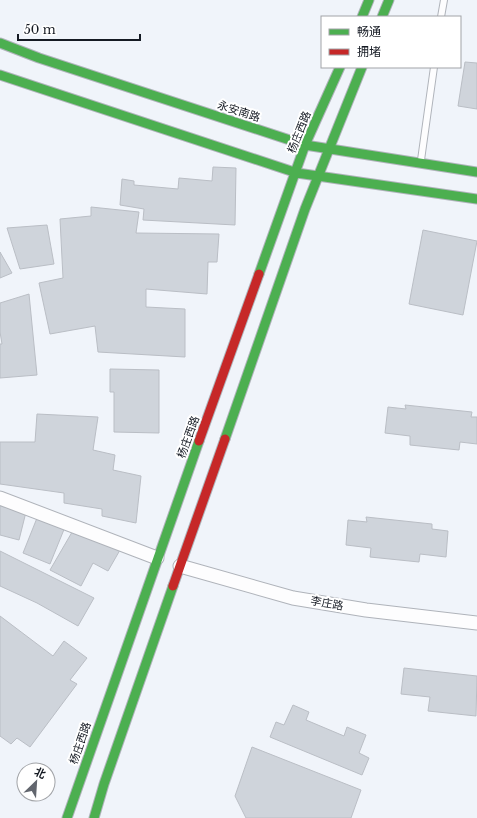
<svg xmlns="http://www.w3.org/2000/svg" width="477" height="818" font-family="'Libre Baskerville','Noto Sans SC',serif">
	<rect width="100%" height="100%" fill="#f0f4fa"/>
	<path fill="#cfd4db" stroke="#babec5" d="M465 62 477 63V109L458 106Z
		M213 167 236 168 235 225 143 220 144 209 120 205 122 179 134 181V185L178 189 179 178 212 181Z
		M91 207 139 212 136 233 219 234 217 262H208L207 294 146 289V307L185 309V357L98 352 95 326 50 334 39 283 63 278 60 219 91 216Z
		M47 225 54 264 20 269 7 228Z
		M423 230 477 241 463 315 409 304Z
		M0 252 12 273 0 278Z
		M29 294 37 375 0 378V344H2L0 332V303Z
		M110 369 159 370V433L114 432V392H110Z
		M405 405 472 412 471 417H477V444L460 442 459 450 410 445V436L385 433 388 407 406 409Z
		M37 414 98 417 93 450 115 455 113 470 141 476 136 523 102 516V509L64 503V493L0 484V442H35Z
		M0 506 26 512 19 540 0 535Z
		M366 517 432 524V529L448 531 446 557 420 554 419 562 370 557 371 548 346 545 348 520 367 522Z
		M37 518 65 527 50 564 23 553Z
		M75 527 120 550 108 571 93 563 81 586 50 570Z
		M0 551 94 598 78 626 37 603 0 586Z
		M0 616 53 656 64 641 87 658 70 680 77 684 30 747 17 738 11 744 0 736Z
		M404 668 477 676 476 716 428 711 430 697 401 694Z
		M293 705 309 712 306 720 344 736 347 727 366 735 359 753 369 758 362 775 270 737 276 722 284 725Z
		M252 747 361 790 351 818H246L235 796Z"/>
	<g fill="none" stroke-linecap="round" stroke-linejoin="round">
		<g stroke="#afb3ba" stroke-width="8">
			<path id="lane" d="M441 17 444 0
				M421 160 434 67"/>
		</g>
		<g stroke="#afb3ba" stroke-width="15">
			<path id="street" d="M0 498 157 558
				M180 566 293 598 366 610 477 623"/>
		</g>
		<g stroke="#afb3ba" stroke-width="11">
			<path id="fast" d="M362 17 369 0
				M382 17 389 0
				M0 43 39 58 305 145 477 172
				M0 75 297 173 477 199
				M259 274 305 145 340 67
				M225 439 305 209 362 67
				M67 818 199 441
				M94 818 104 784 173 586"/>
		</g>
		<g stroke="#afb3ba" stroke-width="11">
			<path id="jam" d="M199 441 259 274
				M173 586 225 439"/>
		</g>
		<use href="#lane" stroke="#fdfdfe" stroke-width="6"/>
		<use href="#street" stroke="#fdfdfe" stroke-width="13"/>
		<use href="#fast" stroke="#4caf50" stroke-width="9"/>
		<use href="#jam" stroke="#c62828" stroke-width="9"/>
	</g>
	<g text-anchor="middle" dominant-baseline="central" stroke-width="4" stroke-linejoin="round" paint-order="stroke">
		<g font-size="11" fill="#151a23" stroke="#fff">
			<text transform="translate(239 111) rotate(18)">永安南路</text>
			<text transform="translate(299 132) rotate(-68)">杨庄西路</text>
			<text transform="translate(188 437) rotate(-70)">杨庄西路</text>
			<text transform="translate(327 603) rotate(10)">李庄路</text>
			<text transform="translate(80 743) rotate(-71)">杨庄西路</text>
		</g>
	</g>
	<rect x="321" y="16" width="140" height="52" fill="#ffffff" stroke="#a1a3a7"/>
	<rect x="329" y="29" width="20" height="6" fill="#4caf50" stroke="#a1a3a7"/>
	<text x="357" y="36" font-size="12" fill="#151a23">畅通</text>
	<rect x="329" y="49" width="20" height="6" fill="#c62828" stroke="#a1a3a7"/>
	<text x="357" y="56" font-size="12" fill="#151a23">拥堵</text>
	<g transform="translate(36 782) rotate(25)"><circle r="19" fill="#ffffff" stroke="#a1a3a7"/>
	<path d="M0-3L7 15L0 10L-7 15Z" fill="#62666e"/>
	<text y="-6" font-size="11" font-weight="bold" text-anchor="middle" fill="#151a23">北</text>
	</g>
	<path d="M18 34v6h122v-6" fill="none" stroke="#151a23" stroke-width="2"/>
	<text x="24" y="34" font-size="12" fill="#151a23" stroke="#ffffff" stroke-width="3" paint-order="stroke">50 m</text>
</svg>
